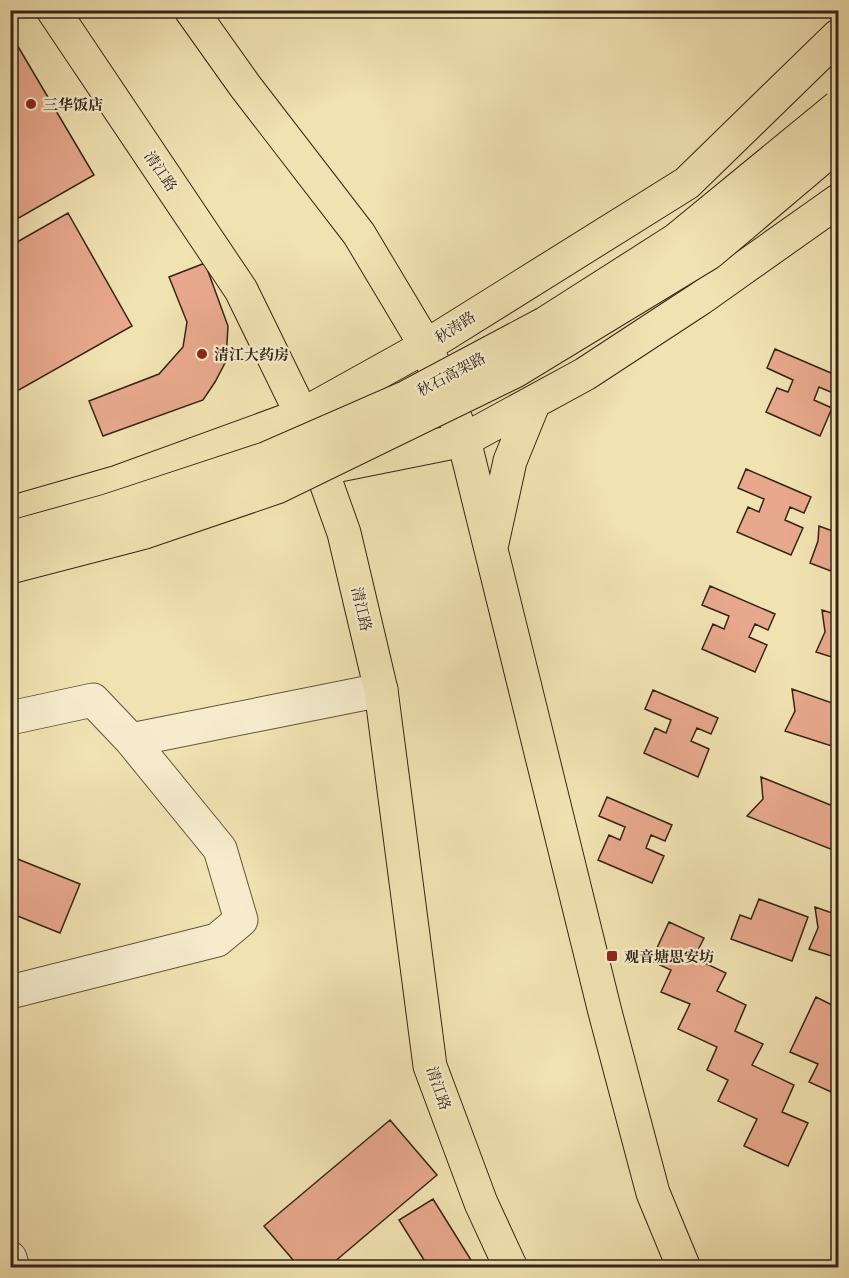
<svg xmlns="http://www.w3.org/2000/svg" width="849" height="1278" font-family="'Libre Caslon Text','Noto Serif SC',serif">
	<rect width="100%" height="100%" fill="#f1e2b2"/>
	<filter id="stains"><feTurbulence type="fractalNoise" baseFrequency=".00333" numOctaves="4"/><feColorMatrix values="0 0 0 0 .2 0 0 0 0 .09 0 0 0 0 .02 0 0 0 .5 -.17"/></filter>
	<radialGradient id="worn" r=".72"><stop offset=".6" stop-color="#630" stop-opacity="0"/><stop offset="1" stop-color="#630" stop-opacity=".3"/></radialGradient>
	<path fill="#e8a88d" stroke="#342519" stroke-width="1.5" d="M10 33 94 175 10 223Z
		M68 213 132 326 10 395V246Z
		M205 263 228 326 226 361 215 382 203 400 103 436 89 401 159 374 183 347 187 322 169 277Z
		M775 349 838 376 833 393 819 387 814 400 832 408 820 436 766 412 777 388 788 392 793 380 767 368Z
		M746 469 811 497 804 513 790 507 785 520 803 528 791 555 737 532 748 507 759 512 764 499 738 488Z
		M819 526 838 533V565L836 573 810 563 818 541Z
		M710 586 775 614 768 630 755 624 749 637 767 645 755 672 702 649 713 624 724 629 729 616 702 605Z
		M822 610 838 615V659L816 652 825 632Z
		M792 689 838 705V748L785 731 795 711Z
		M653 690 718 718 711 734 697 728 691 741 709 749 698 777 644 753 655 728 666 733 671 720 645 709Z
		M761 777 838 808V852L747 816 763 799Z
		M607 797 672 825 665 841 651 835 646 848 664 856 652 883 598 860 609 835 620 840 625 827 599 816Z
		M10 856 80 884 60 933 10 913Z
		M759 899 808 917 792 961 731 939 740 915 751 919Z
		M815 907 838 915V958L809 949 818 928Z
		M669 922 704 938 694 958 726 973 717 991 746 1005 735 1031 763 1044 752 1065 794 1085 782 1112 808 1123 788 1166 744 1146 757 1119 718 1101 728 1080 707 1070 717 1047 678 1029 690 1004 661 992 671 970 651 961Z
		M816 997 838 1008V1095L809 1082 818 1064 790 1052Z
		M390 1120 437 1175 327 1268H300L264 1226Z
		M433 1199 476 1268H429L399 1220Z"/>
	<g fill="none" stroke-linecap="round" stroke-linejoin="round">
		<g stroke="#63543f" stroke-width="35">
			<path id="minor" d="M10 718 93 700 131 740 381 690
				M10 992 217 940 241 920 220 849 131 740
				M10 1258 13 1268"/>
		</g>
		<g stroke="#342519" stroke-width="35">
			<path id="major" d="M53 10 241 290 302 415 344 533 381 690 430 1066 481 1203 511 1268
				M191 10 245 86 359 234 426 346 464 440 605 1012 653 1193 684 1268
				M329 467 464 440 585 374 701 298 838 201
				M10 513 118 482 302 415 426 346 687 183 838 36
				M492 543 510 461 534 402"/>
		</g>
		<use href="#minor" stroke="#f6eccd" stroke-width="33"/>
		<use href="#major" stroke="#f1e2b2" stroke-width="33"/>
		<g stroke="#342519" stroke-width="35" stroke-linecap="butt">
			<path id="highway-bridge" d="M10 538 107 511 265 459 407 397 546 323 676 240 838 107
				M10 567 145 532 277 487 515 371 709 253 838 144"/>
		</g>
		<use href="#highway-bridge" stroke="#f1e2b2" stroke-width="33"/>
	</g>
	<g fill="#8f2418" stroke="#f6eccd" stroke-width="2">
		<circle cx="31" cy="104" r="6"/>
		<circle cx="202" cy="354" r="6"/>
		<rect x="606" y="950" width="12" height="12" rx="3"/>
	</g>
	<g text-anchor="middle" dominant-baseline="central" stroke-width="4.5" stroke-linejoin="round" paint-order="stroke">
		<g font-size="15" font-weight="bold" fill="#342519" stroke="#f6eccd" text-anchor="start">
			<text x="43" y="104">三华饭店</text>
			<text x="214" y="354">清江大药房</text>
			<text x="624" y="956">观音塘思安坊</text>
		</g>
		<g font-size="15" fill="#342519" stroke="#f6eccd">
			<text transform="translate(161 171) rotate(56)">清江路</text>
			<text transform="translate(455 327) rotate(-33)">秋涛路</text>
			<text transform="translate(451 374) rotate(-28)">秋石高架路</text>
			<text transform="translate(362 609) rotate(77)">清江路</text>
			<text transform="translate(439 1088) rotate(71)">清江路</text>
		</g>
	</g>
	<rect width="849" height="1278" fill="none" stroke="#f1e2b2" stroke-width="36"/>
	<rect x="12" y="12" width="825" height="1254" fill="none" stroke="#342519" stroke-width="3"/>
	<rect x="18" y="18" width="813" height="1242" fill="none" stroke="#342519" stroke-width="1.5"/>
	<rect width="100%" height="100%" filter="url(#stains)"/>
	<rect width="100%" height="100%" fill="url(#worn)"/>
</svg>
